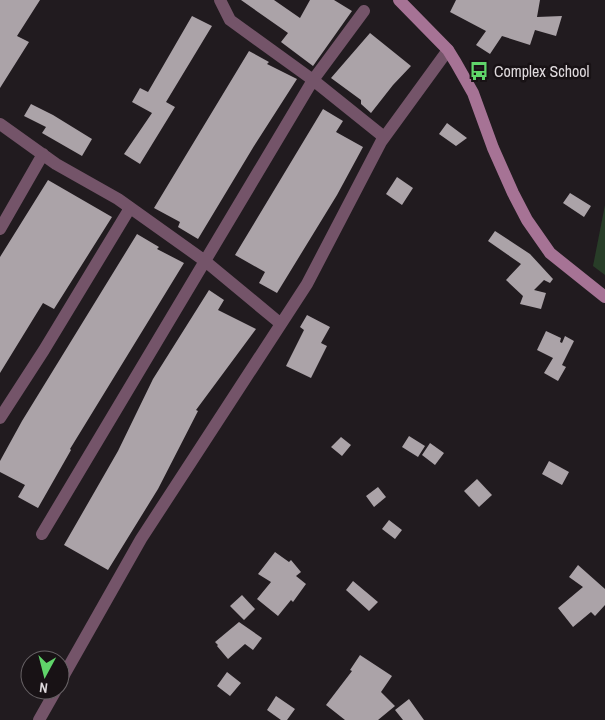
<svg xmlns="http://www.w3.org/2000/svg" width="605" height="720" font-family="'Archivo Narrow',sans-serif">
	<rect width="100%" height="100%" fill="#211b1f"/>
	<path fill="#283d28" d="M605 205V275L593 266Z"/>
	<path fill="#aba3a8" d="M0 0H40L17 36 29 42 0 88Z
		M241 0H274L300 18 310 0H334L352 11 313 66 281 42 288 33Z
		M456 0H540L537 17 562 16 556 36 535 30 530 45 502 36 490 54 476 45 486 31 450 12Z
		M192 16 212 26 166 102 175 107 140 164 124 154 152 113 132 102 140 88 148 92Z
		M370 33 411 66 393 85 371 113 361 104V100L331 78Z
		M249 51 269 62 267 64 297 79 254 146 198 239 178 227 180 222 154 208Z
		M31 104 53 115 92 139 82 156 42 133 46 127 24 116Z
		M323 109 343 121 336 132 363 147 337 195 277 293 259 283 265 272 235 255Z
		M447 123 467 138 456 146 439 134Z
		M397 177 413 188 402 205 386 194Z
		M48 180 112 217 54 309 43 303 0 373V257Z
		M570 193 591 206 584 217 563 203Z
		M495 231 530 254 553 279 550 283 544 280 534 290 546 293 541 309 520 304 523 296 506 280 521 264 488 241Z
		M137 234 159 247 157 249 184 263 70 449 71 450 38 508 18 497 25 485 0 472V461L22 421Z
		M209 290 224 300 218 310 256 329 196 410 198 411 158 489 108 570 64 545 118 451 153 379Z
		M307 315 330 327 321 343 327 346 311 378 286 366 304 330 300 327Z
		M546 331 561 338 560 342 562 343 565 336 574 341 562 365 566 367 558 381 544 373 553 358 537 350Z
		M409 436 425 446 418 457 402 447Z
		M341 437 351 445 342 456 331 447Z
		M430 443 444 453 435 465 422 455Z
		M549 461 569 472 562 485 542 474Z
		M477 479 492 495 479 507 464 491Z
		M378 487 386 497 374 507 366 496Z
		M389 520 402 530 395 539 382 529Z
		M275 552 289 562 291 560 301 572 296 576 306 584 293 602 291 600 278 616 257 599 271 582 258 574Z
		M578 565 605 589V605L595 616 591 612 573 627 558 608 583 587 569 577Z
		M353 581 378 602 369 611 346 590Z
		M242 595 255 609 244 620 230 606Z
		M239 622 262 638 253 650 245 644 228 659 217 646 218 645 215 642Z
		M360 655 392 676 381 692 395 706 378 720H345L326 705 352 671 350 670Z
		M227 672 241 683 230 696 217 686Z
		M276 696 295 709 287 720H281L267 710Z
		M409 699 424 720H403L395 710Z"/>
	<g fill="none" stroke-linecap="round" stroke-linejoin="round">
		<path stroke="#745469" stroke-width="12" d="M220 0 230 20 313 80 364 11
			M0 124 56 164 118 199 205 261 281 324
			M0 229 43 154
			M0 418 44 350 130 208
			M42 534 313 80 384 137
			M60 682 141 539 307 284 381 142 448 50
			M39 720 56 690"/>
		<path stroke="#a67395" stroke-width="12" d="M399 0 448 50 456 63 473 93 493 148 513 193 527 220 550 253 605 297"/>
	</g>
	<defs>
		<g id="bus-bare" transform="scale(1.5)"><path d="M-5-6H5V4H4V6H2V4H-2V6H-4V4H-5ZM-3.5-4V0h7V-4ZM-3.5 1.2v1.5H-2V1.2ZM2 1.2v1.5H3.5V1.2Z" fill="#60d56a" stroke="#181215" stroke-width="2.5" paint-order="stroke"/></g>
	</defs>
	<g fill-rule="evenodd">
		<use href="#bus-bare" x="479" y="71"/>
	</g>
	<g text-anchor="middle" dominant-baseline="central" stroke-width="5" stroke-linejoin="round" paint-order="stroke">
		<g font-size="16" fill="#ded9dc" stroke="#181215" text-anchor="start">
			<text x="494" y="71">Complex School</text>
		</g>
	</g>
	<g transform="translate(45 675) rotate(187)"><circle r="24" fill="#181215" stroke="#676265"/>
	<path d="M0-4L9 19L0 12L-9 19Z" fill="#60d56a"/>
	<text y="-8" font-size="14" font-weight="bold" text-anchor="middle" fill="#ded9dc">N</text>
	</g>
</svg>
